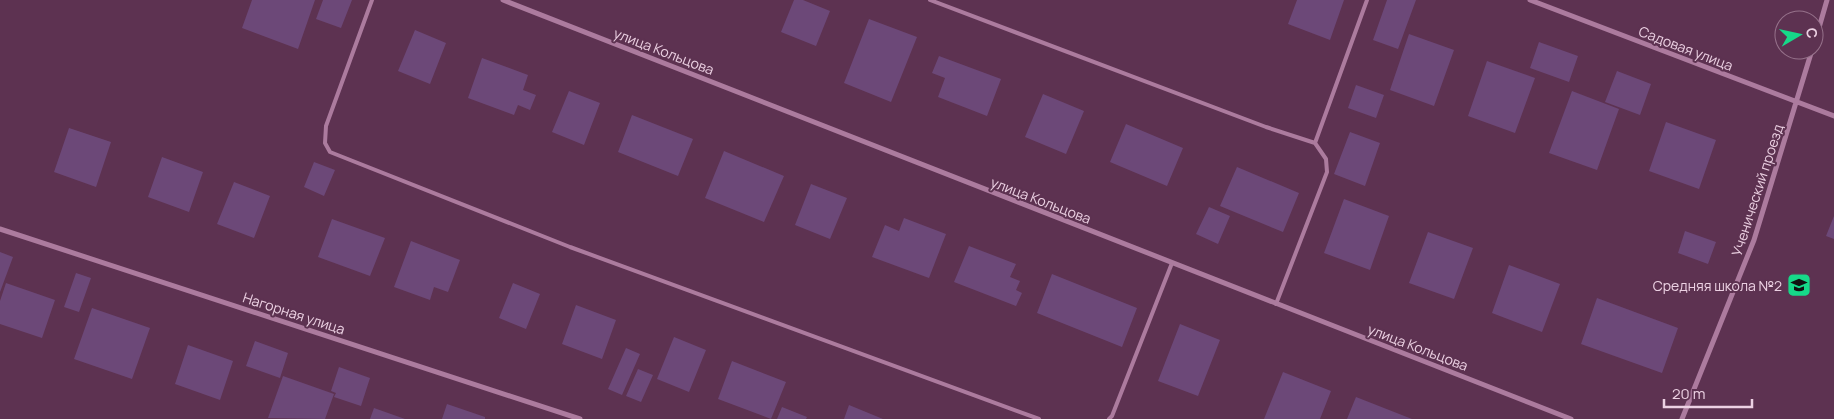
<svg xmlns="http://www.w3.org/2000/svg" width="1834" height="419" font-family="Manrope,sans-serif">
	<rect width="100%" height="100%" fill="#5d3251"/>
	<path fill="#6c4878" d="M252 0H315L298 49 242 28Z
		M323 0H352L341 28 316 19Z
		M794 0H803L830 11 816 46 781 32Z
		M1297 0H1344L1330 40 1288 24Z
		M1387 0H1416L1398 49 1373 40Z
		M869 19 917 37 891 102 844 83Z
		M415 30 446 43 430 84 398 71Z
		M1409 34 1454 50 1434 106 1390 90Z
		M1539 42 1578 56 1569 82 1530 68Z
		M939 56 1001 79 987 116 938 97 945 78 932 73Z
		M482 58 528 75 523 90 536 95 530 110 518 105 514 115 468 98Z
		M1487 61 1535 78 1515 133 1468 116Z
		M1617 71 1651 84 1640 115 1605 102Z
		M1356 85 1384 95 1376 118 1348 108Z
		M569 91 600 103 584 145 552 132Z
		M1572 91 1619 109 1597 170 1549 153Z
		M1043 94 1084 111 1066 154 1025 137Z
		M632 115 693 139 678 176 618 152Z
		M1666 122 1716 140 1699 189 1649 171Z
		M1126 124 1183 148 1167 186 1110 162Z
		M69 128 111 142 96 187 54 172Z
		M1350 132 1380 143 1365 186 1334 174Z
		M724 151 784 176 764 222 705 198Z
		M162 157 203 172 189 212 148 197Z
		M314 162 335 170 324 196 304 187Z
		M1237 167 1299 193 1283 232 1220 206Z
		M234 182 270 196 254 238 217 224Z
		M811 184 847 198 830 239 795 225Z
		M1344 199 1389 216 1370 270 1324 253Z
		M1209 207 1230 216 1218 244 1196 234Z
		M1834 216V239L1826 236Z
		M904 218 946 234 929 278 872 257 885 225 899 231Z
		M332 219 385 238 370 276 318 257Z
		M1685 231 1716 242 1708 264 1678 253Z
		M1428 232 1473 248 1454 299 1409 283Z
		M411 241 460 260 448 292 434 287 430 300 394 287Z
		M969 246 1016 264 1010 277 1020 281 1016 290 1022 293 1016 306 954 282Z
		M0 252 13 257 0 292Z
		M1509 265 1560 284 1542 332 1492 313Z
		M76 273 91 278 79 312 64 307Z
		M1052 274 1137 308 1122 347 1037 313Z
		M6 283 55 300 42 338 0 324V301Z
		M513 283 540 294 526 329 499 318Z
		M1597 298 1678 328 1662 373 1581 344Z
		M576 305 616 320 602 359 562 344Z
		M92 308 150 328 132 379 74 359Z
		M1180 324 1220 340 1198 396 1158 381Z
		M674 337 706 350 689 392 657 379Z
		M255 341 288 353 280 378 246 366Z
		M188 345 233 361 220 400 175 384Z
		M626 348 640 354 622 395 608 389Z
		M732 361 786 382 771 419 718 399Z
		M339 367 370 378 361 406 334 397 336 393 331 391Z
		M638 369 653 375 641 402 626 396Z
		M1283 372 1331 391 1320 419H1264Z
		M283 376 334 394 325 419 268 418Z
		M1356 397 1412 419H1347Z
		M447 404 485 417V419H442Z
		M849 405 883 419H844Z
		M782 407 807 417 806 419H777Z
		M374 408 405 419H370Z"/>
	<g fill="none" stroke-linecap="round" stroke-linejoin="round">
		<path stroke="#ac7b9e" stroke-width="4" d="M372 0 326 126 325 143 330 152 570 247 1039 419
			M930 0 1266 127 1315 143
			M1276 304 1327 172 1326 159 1315 143 1367 0
			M1109 419 1112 416 1172 263"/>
		<path stroke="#ac7b9e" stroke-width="5" d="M503 0 1571 419
			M1530 0 1834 116
			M1814 45 1827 0
			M0 229 580 419
			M1682 419 1754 240 1812 50"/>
	</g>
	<defs>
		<g id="school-square" transform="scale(1.25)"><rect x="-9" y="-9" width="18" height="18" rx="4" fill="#16d989" stroke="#5d3251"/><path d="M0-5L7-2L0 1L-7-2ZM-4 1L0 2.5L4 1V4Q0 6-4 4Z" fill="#111"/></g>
	</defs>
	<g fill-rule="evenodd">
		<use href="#school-square" x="1799" y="285"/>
	</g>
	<g text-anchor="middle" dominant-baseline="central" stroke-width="4" stroke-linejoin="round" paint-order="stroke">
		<g font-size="14" fill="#ecd1e3" stroke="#5d3251">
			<text transform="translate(1686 48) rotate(21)">Садовая улица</text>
			<text transform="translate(664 51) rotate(21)">улица Кольцова</text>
			<text transform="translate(1757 190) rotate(-72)">Ученический проезд</text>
			<text transform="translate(1041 200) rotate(21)">улица Кольцова</text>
			<text transform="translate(294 313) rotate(18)">Нагорная улица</text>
			<text transform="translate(1418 347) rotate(21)">улица Кольцова</text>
		</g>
		<g font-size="14" fill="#ecd1e3" stroke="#5d3251" text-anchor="end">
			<text x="1782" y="285">Средняя школа №2</text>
		</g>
	</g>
	<g transform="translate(1799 35) rotate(81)"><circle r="24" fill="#5d3251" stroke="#96728b"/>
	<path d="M0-4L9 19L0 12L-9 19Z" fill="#16d989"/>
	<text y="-8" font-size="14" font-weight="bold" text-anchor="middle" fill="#ecd1e3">С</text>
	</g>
	<path d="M1664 399v8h88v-8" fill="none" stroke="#ecd1e3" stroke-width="2.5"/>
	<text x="1672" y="399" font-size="15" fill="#ecd1e3" stroke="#5d3251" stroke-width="4" paint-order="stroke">20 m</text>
</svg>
